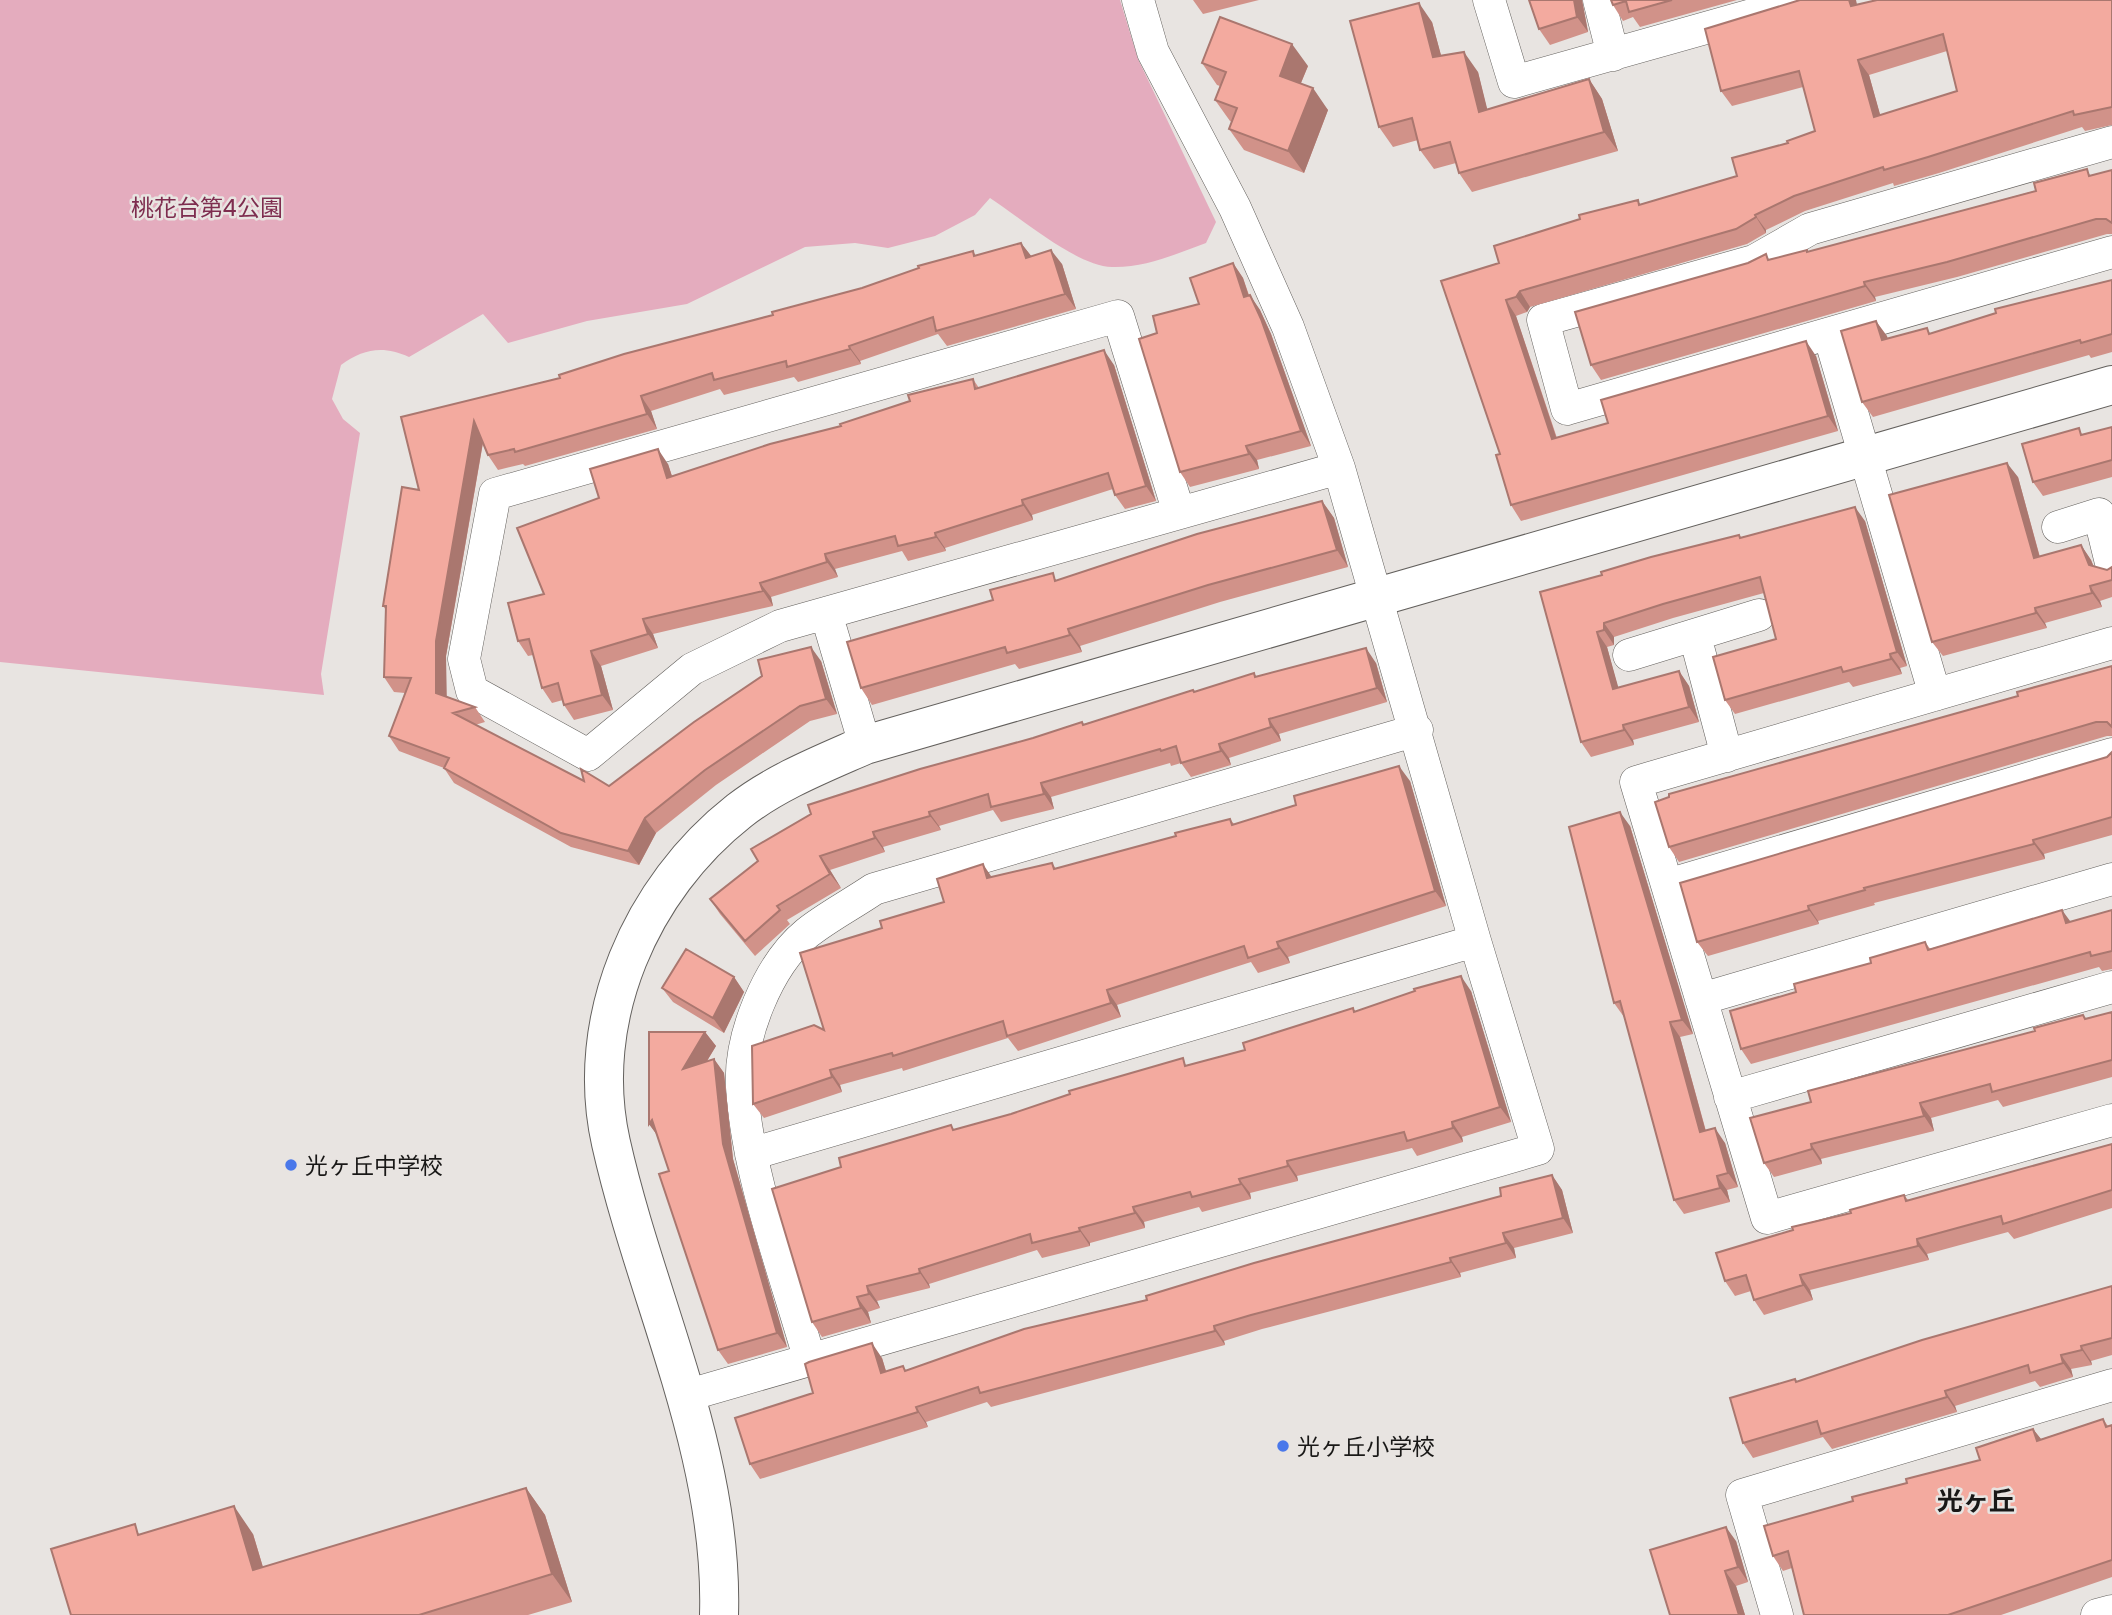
<svg xmlns="http://www.w3.org/2000/svg" width="2112" height="1615" font-family="'Golos Text','Noto Sans JP',sans-serif">
	<rect width="100%" height="100%" fill="#e8e4e1"/>
	<path fill="#e4acbe" d="M0 0H1120L1138 59 1216 222 1206 243C1176 254 1145 268 1112 267 1076 266 1021 218 990 198L975 215 935 236 888 248 855 243 805 247 687 304 587 321 508 343 483 314 409 357C383 345 363 349 341 365L332 399 343 419 360 433 321 674 324 695 0 662Z"/>
	<g fill="none" stroke-linecap="round" stroke-linejoin="round">
		<g stroke="#63605d" stroke-width="33">
			<path id="street" d="M1489 0 1514 82 1805 0
				M1599 0 1613 55
				M2112 142 1810 229 1754 261 1543 320 1567 409 2112 252
				M1829 334 1935 695
				M1179 513 1118 316 495 494 464 659 472 691 588 755 692 669 780 626 1339 468
				M2058 527 2099 514 2112 567
				M826 613 865 745
				M1695 636 1727 756
				M2112 643 1636 782 1767 1218 2112 1120
				M1629 655 1759 615
				M1667 885 2112 754
				M1701 999 2112 879
				M1730 1097 2112 987
				M751 1154 1475 941
				M810 1361C786 1275 747 1175 742 1087 739 1037 768 965 807 933 827 917 852 904 874 889L1417 730
				M685 1396 1538 1149 1475 941 1339 468 1288 327 1235 208 1153 52 1138 0
				M1777 1615 1742 1495 2112 1385
				M2097 1615 2112 1611"/>
		</g>
		<g stroke="#63605d" stroke-width="40">
			<path id="secondary" d="M719 1615C724 1452 646 1299 611 1143 583 1019 641 888 739 811 776 782 822 764 865 745L2112 385"/>
		</g>
		<use href="#street" stroke="#fff" stroke-width="32"/>
		<use href="#secondary" stroke="#fff" stroke-width="38"/>
	</g>
	<path fill="#d19289" fill-rule="evenodd" d="M1193 0H1259L1203 14Z
		M1582 0 1588 32 1550 45 1539 29Z
		M1611 0H1737L1640 27 1633 17 1623 21 1613 5Z
		M2112 0V125L2085 131 2082 127 1939 173 1894 186 1893 183 1805 211 1766 230V233L1747 244 1530 307 1527 312 1516 316 1557 438 1608 423 1816 356 1838 431 1521 521 1511 505 1500 454 1499 263 1641 204 1737 176 1788 143 1815 131 1803 87 1732 106 1721 91 1857 5ZM1947 51 1957 91 1880 115 1869 75Z
		M1432 22 1441 56 1478 72 1487 110 1589 79 1602 99 1618 151 1472 192 1459 173 1456 163 1434 169 1420 150 1418 140 1393 147 1379 127Z
		M1202 63 1308 66 1301 83 1328 110 1304 173 1244 150 1229 129 1232 122 1230 121 1215 100 1220 86 1217 85Z
		M2112 170V234H2107L1957 277 1875 297 1876 301 1601 380 1591 365 1770 259 1808 252Z
		M1021 243 1031 256 1062 264 1076 309 947 346 938 334 860 361 861 364 798 382 794 377 724 395 720 389 651 411 657 429 525 466 523 464 498 470 488 455 483 443 446 656V696L475 707 485 722 475 725 584 781 609 786 821 661 837 714 810 721 716 785 656 833 639 865 571 847 454 783 444 768 399 751 389 736 405 693 394 692 384 677 386 610 383 606 419 490 560 378 862 288 973 251 976 256Z
		M1233 263 1243 278 1249 295 1260 310 1271 334 1311 446 1257 460 1259 469 1190 487 1180 472 1157 333 1199 304Z
		M2112 280V352L2091 358 2089 355 1873 417 1862 402 1876 321 1887 339 1931 334Z
		M1114 365 1156 501 1125 509 1115 495 1113 489 1032 515 1033 520 945 548 946 551 908 561 902 551 835 569 838 577 771 597 773 606 653 634 658 648 601 666 613 710 574 720 564 705 563 700 552 703 542 688 533 655 528 656 518 641 544 594 599 498 668 464 672 476 841 426 973 379 979 388Z
		M2112 427V477L2043 496 2033 482 2083 435Z
		M2018 477 2040 557 2081 545 2091 560 2094 567 2107 570 2112 567V597L2100 601 2102 607 2045 623 2047 628 1943 656 1932 642Z
		M1322 501 1334 518 1348 567 1220 602 1080 646 1082 652 1019 669 1015 664 872 705 861 688 1058 580Z
		M1865 521 1907 666 1900 668 1902 674 1853 687 1849 682 1735 714 1725 700 1776 639 1764 593 1673 618 1614 637V645L1607 647 1618 688 1679 671 1689 686 1699 722 1633 740 1634 745 1591 757 1581 742 1602 575 1739 535 1741 538Z
		M1376 663 1387 702 1279 734 1281 741 1229 758 1231 765 1191 777 1181 763 1171 766 1170 763 1051 797 1054 809 1001 822 993 810 939 826 941 830 883 847 885 852 830 870 841 888 787 920 790 924 755 956 720 914 710 899 1084 724 1195 692 1254 673 1256 677Z
		M2112 666V736H2107L1679 862 1669 847 2018 696Z
		M2112 752V835L2044 854 2045 859 1874 903 1875 905 1818 921 1819 924 1708 956 1697 942 2107 757Z
		M1410 781 1446 906 1288 957 1290 963 1258 973 1251 962 1117 1005 1121 1017 1018 1051 1008 1038 903 1071 902 1068 840 1085 842 1092 764 1118 753 1104 824 1030 882 928 944 902 992 877 1052 863 1056 869 1176 836 1230 819 1234 824Z
		M1630 826 1693 1034 1680 1037 1706 1131 1725 1143 1738 1187 1727 1190 1730 1202 1684 1214 1674 1200 1625 1017H1624L1614 1003Z
		M2112 910V969L2102 971 2099 967 1751 1064 1741 1049 1796 992 1925 942 1931 950 2070 922Z
		M734 977 744 992 724 1033 673 1002 662 988Z
		M1471 991 1511 1122 1462 1137 1463 1142 1417 1156 1412 1148 1297 1176 1298 1181 1250 1193 1251 1199 1202 1212 1199 1207 1144 1222 1145 1228 1090 1243V1246L1042 1258 1037 1250 929 1284 930 1288 877 1301 880 1308 868 1312 871 1323 822 1337 812 1322 955 1130 1245 1050 1353 1008 1355 1012Z
		M2112 1012V1077L2003 1107 1998 1100 1931 1118 1934 1131 1821 1159 1822 1164 1774 1177 1764 1163 1811 1102 2035 1031 2083 1015 2086 1019Z
		M705 1032 716 1046 707 1061 714 1059 724 1073 733 1159 787 1347 728 1364 718 1350 669 1171 657 1135 649 1124Z
		M2112 1144V1208L2014 1239 2008 1232 1927 1254 1929 1260 1810 1290 1813 1300 1764 1315 1754 1300 1751 1291 1735 1296 1725 1281 1851 1213 1904 1195 1908 1200Z
		M1552 1175 1562 1190 1573 1233 1514 1248 1516 1258 1460 1273 1461 1277 1262 1329 1224 1341 1225 1345 991 1407 987 1402 926 1422 928 1427 760 1479 750 1464 813 1393 882 1358 886 1371 906 1370 1147 1300 1501 1196Z
		M2112 1286V1355L2091 1361 2092 1365 2071 1369 2073 1377 2040 1387 2035 1381 1955 1406 1957 1412 1832 1449 1823 1437 1753 1458 1743 1443 1797 1382Z
		M2103 1419 2108 1426 2112 1425V1577L2001 1615H1804L1792 1568 1783 1571 1773 1556 1853 1501 1980 1460 2033 1429 2041 1439Z
		M526 1488 545 1515 572 1602 528 1615H71L141 1534H253L263 1567Z
		M1736 1541 1748 1582 1736 1586 1745 1615H1670Z"/>
	<path fill="#aa776f" d="M1574 0H1582L1588 32 1577 17Z
		M1849 0H1856L1861 22 1851 6Z
		M1419 3 1432 22 1447 77 1433 57Z
		M1292 44 1308 66 1295 97 1280 76Z
		M1464 52 1478 72 1493 132 1479 112Z
		M1858 60 1869 75 1885 132 1874 117Z
		M1589 79 1602 99 1618 151 1604 132Z
		M1313 88 1328 110 1304 173 1288 151Z
		M1755 215 1766 230V233L1756 217Z
		M1021 243 1032 257 1026 258Z
		M1051 250 1062 264 1076 309 1065 294Z
		M1233 263 1243 278 1254 312 1244 297Z
		M1864 282 1875 297 1876 301 1865 286Z
		M1520 291 1530 307 1527 312 1516 297Z
		M1250 295 1260 310 1271 334 1311 446 1301 431Z
		M1506 300 1516 316 1562 455 1552 439Z
		M1876 321 1887 336 1893 355 1882 340Z
		M1806 341 1816 356 1838 431 1828 416Z
		M849 346 860 361 861 364 850 349Z
		M1104 350 1114 365 1156 501 1146 486Z
		M641 396 651 411 657 429 647 414Z
		M474 421 484 436 446 656 447 707 436 693V641Z
		M1246 446 1257 460 1259 469 1249 454Z
		M658 449 668 464 677 492 667 478Z
		M2007 463 2018 477 2044 573 2034 558Z
		M1022 500 1032 515 1033 520 1023 505Z
		M1322 501 1334 518 1348 567 1337 550Z
		M1855 507 1865 521 1907 666 1897 652Z
		M935 533 945 548 946 551 936 537Z
		M2081 545 2091 560 2099 580 2089 565Z
		M825 554 835 569 838 577 827 562Z
		M760 583 771 597 773 606 763 591Z
		M2090 586 2100 601 2102 607 2092 593Z
		M2035 608 2045 623 2047 628 2036 613Z
		M643 619 653 634 658 648 648 634Z
		M1604 623 1614 637V645L1604 630Z
		M1068 629 1080 646 1082 652 1070 635Z
		M1597 632 1607 647 1623 704 1613 689Z
		M811 647 821 661 837 714 826 699Z
		M1366 648 1376 663 1387 702 1377 688Z
		M591 651 601 666 613 710 602 695Z
		M1890 654 1900 668 1902 674 1891 659Z
		M1679 671 1689 686 1699 722 1689 707Z
		M1269 719 1279 734 1281 741 1271 727Z
		M1623 725 1633 740 1634 745 1624 730Z
		M1219 744 1229 758 1231 765 1221 751Z
		M1399 766 1410 781 1446 906 1435 891Z
		M1041 783 1051 797 1054 809 1044 794Z
		M929 812 939 826 941 830 930 816Z
		M1620 812 1630 826 1693 1034 1682 1020Z
		M645 818 656 833 639 865 628 851Z
		M873 832 883 847 885 852 875 838Z
		M2033 840 2044 854 2045 859 2034 844Z
		M820 856 830 870 841 888 830 874Z
		M983 864 993 879 987 878Z
		M1808 906 1818 921 1819 924 1809 910Z
		M2062 910 2073 925 2066 923Z
		M1277 942 1288 957 1290 963 1279 948Z
		M1461 976 1471 991 1511 1122 1500 1107Z
		M734 977 744 992 724 1033 713 1018Z
		M1107 990 1117 1005 1121 1017 1111 1003Z
		M1670 1022 1680 1037 1710 1147 1700 1132Z
		M705 1032 716 1046 693 1084 683 1069Z
		M714 1059 724 1073 733 1159 787 1347 777 1333 723 1144Z
		M830 1070 840 1085 842 1092 832 1077Z
		M1920 1103 1931 1118 1934 1131 1924 1116Z
		M652 1120 660 1139 649 1124Z
		M1452 1122 1462 1137 1463 1142 1453 1128Z
		M1715 1128 1725 1143 1738 1187 1728 1173Z
		M1811 1144 1821 1159 1822 1164 1812 1149Z
		M1287 1161 1297 1176 1298 1181 1288 1166Z
		M1552 1175 1562 1190 1573 1233 1563 1218Z
		M1717 1176 1727 1190 1730 1202 1720 1188Z
		M1239 1179 1250 1193 1251 1199 1241 1184Z
		M1133 1207 1144 1222 1145 1228 1135 1213Z
		M1079 1228 1090 1243V1246L1080 1231Z
		M1503 1233 1514 1248 1516 1258 1506 1243Z
		M1917 1239 1927 1254 1929 1260 1918 1246Z
		M1450 1258 1460 1273 1461 1277 1451 1262Z
		M919 1269 929 1284 930 1288 920 1273Z
		M1800 1275 1810 1290 1813 1300 1803 1285Z
		M867 1286 877 1301 880 1308 869 1294Z
		M857 1297 868 1312 871 1323 861 1308Z
		M1214 1326 1224 1341 1225 1345 1215 1331Z
		M872 1343 882 1358 891 1388 881 1373Z
		M2081 1346 2091 1361 2092 1365 2082 1350Z
		M2061 1355 2071 1369 2073 1377 2063 1363Z
		M1945 1391 1955 1406 1957 1412 1947 1397Z
		M916 1407 926 1422 928 1427 918 1412Z
		M2033 1429 2044 1443 2037 1441Z
		M526 1488 545 1515 572 1602 552 1574Z
		M234 1506 253 1534 272 1598 253 1570Z
		M1726 1527 1736 1541 1748 1582 1738 1567Z
		M1725 1571 1736 1586 1745 1615H1739Z"/>
	<path fill="#f3aa9f" stroke="#aa776f" stroke-width="2" fill-rule="evenodd" d="M1529 0H1574L1577 17 1539 29Z
		M1611 0H1672L1629 12 1626 1 1613 5Z
		M1800 0H1849L1851 6 1877 0H2112V107L2074 115 2073 111 1928 157 1884 170 1883 167 1794 196 1755 215 1756 217 1736 229 1520 291 1516 297 1506 300 1552 439 1608 423 1601 400 1806 341 1828 416 1511 505 1496 455 1500 454 1441 281 1499 263 1494 246 1580 219 1579 215 1638 200 1639 205 1737 176 1732 158 1788 143 1787 141 1815 131 1799 71 1721 91 1705 29ZM1943 34 1957 91 1874 117 1858 60Z
		M1419 3 1433 57 1464 52 1479 112 1589 79 1604 132 1459 173 1450 142 1420 150 1412 118 1379 127 1350 21Z
		M1220 17 1292 44 1280 76 1313 88 1288 151 1229 129 1237 108 1215 100 1226 72 1202 63Z
		M2087 169 2089 176 2112 170V223L2106 219H2096L1947 262 1864 282 1865 286 1591 365 1575 312 1748 263 1766 254 1768 260 1807 250V252L2036 191 2034 183Z
		M1021 243 1026 258 1051 250 1065 294 936 331 933 317 849 346 850 349 787 367 786 361 714 380 712 373 641 396 647 414 515 452 514 449 488 455 474 421 436 641V693L475 707 453 713 584 781 581 769 609 786 694 722 762 676 758 660 811 647 826 699 800 706 705 770 645 818 628 851 561 833 444 768 449 758 389 736 411 678 384 677 386 606H383L402 487 419 490 401 417 560 378 559 375 624 354 773 315 772 312 862 288 919 268 918 266 973 251 974 256Z
		M1233 263 1244 297 1250 295 1261 319 1301 431 1246 446 1249 454 1180 472 1139 339 1157 333 1153 316 1199 304 1190 278Z
		M2112 280V334L2081 343 2080 340 1862 402 1841 331 1876 321 1882 340 1927 328 1929 334 1996 313 1995 309Z
		M1104 350 1146 486 1115 495 1108 473 1022 500 1023 505 935 533 936 537 898 546 895 536 825 554 827 562 760 583 763 591 643 619 648 634 591 651 602 695 564 705 558 683 542 688 529 639 518 641 508 603 544 594 517 528 599 498 590 469 658 449 667 478 770 444 841 426 840 424 910 401 908 395 973 379 975 389Z
		M2112 427V460L2033 482 2022 444 2079 428 2081 435Z
		M2007 463 2034 558 2081 545 2089 565 2107 570 2112 567V580L2090 586 2092 593 2035 608 2036 613 1932 642 1889 495Z
		M1322 501 1337 550 1208 585 1068 629 1070 635 1007 653 1005 647 861 688 847 642 993 600 990 590 1053 573 1055 581 1197 534Z
		M1855 507 1897 652 1890 654 1891 659 1843 672 1841 667 1725 700 1713 657 1776 639 1760 577 1663 604 1604 623V630L1597 632 1613 689 1679 671 1689 707 1623 725 1624 730 1581 742 1540 592 1602 575 1601 572 1651 557 1739 535 1740 538Z
		M1366 648 1377 688 1269 719 1271 727 1219 744 1221 751 1181 763 1176 746 1161 751 1160 749 1041 783 1044 794 991 807 988 794 929 812 930 816 873 832 875 838 820 856 830 874 777 906 780 910 745 941 710 899 758 861 751 849 811 814 808 805 920 769 1033 738 1082 722 1083 725 1193 690 1194 692 1254 673 1255 677Z
		M2112 666V727L2107 722H2096L1669 847 1655 802 1669 797V794L2018 696 2017 692Z
		M2112 752V817L2033 840 2034 844 1864 888 1865 890 1808 906 1809 910 1697 942 1680 883 2107 757Z
		M1399 766 1435 891 1277 942 1279 948 1248 958 1244 946 1107 990 1111 1003 1007 1036 1003 1021 893 1056 892 1053 830 1070 832 1077 753 1104 752 1046 814 1025 824 1030 800 953 882 928 880 921 944 902 937 879 983 864 987 878 1052 863 1054 869 1176 836 1175 833 1230 819 1232 825 1296 805 1294 796Z
		M1620 812 1682 1020 1670 1022 1700 1132 1715 1128 1728 1173 1717 1176 1720 1188 1674 1200 1620 1001 1614 1003 1569 827Z
		M2062 910 2066 923 2112 910V951L2091 956 2090 952 1741 1049 1730 1011 1796 992 1794 984 1871 963 1870 958 1925 942 1928 950Z
		M686 949 734 977 713 1018 662 988Z
		M1461 976 1500 1107 1452 1122 1453 1128 1407 1141 1404 1132 1287 1161 1288 1166 1239 1179 1241 1184 1192 1197 1190 1192 1133 1207 1135 1213 1079 1228 1080 1231 1032 1243 1030 1234 919 1269 920 1273 867 1286 869 1294 857 1297 861 1308 812 1322 772 1189 841 1167 839 1158 951 1125 953 1130 1011 1114 1070 1094 1069 1091 1183 1058 1185 1066 1245 1050 1243 1043 1353 1008 1354 1012 1415 991 1414 989Z
		M2112 1012V1060L1992 1092 1990 1084 1920 1103 1924 1116 1811 1144 1812 1149 1764 1163 1750 1118 1811 1102 1808 1091 2035 1031 2034 1028 2083 1015 2085 1019Z
		M649 1032H705L683 1069 714 1059 723 1144 777 1333 718 1350 659 1174 669 1171 652 1120 649 1124Z
		M2112 1144V1190L2003 1224 2001 1216 1917 1239 1918 1246 1800 1275 1803 1285 1754 1300 1746 1275 1725 1281 1716 1253 1793 1230 1792 1227 1851 1213 1850 1210 1904 1195 1906 1201Z
		M1552 1175 1563 1218 1503 1233 1506 1243 1450 1258 1451 1262 1251 1315 1214 1326 1215 1331 980 1393 978 1387 916 1407 918 1412 750 1464 735 1418 813 1393 805 1364 809 1362 872 1343 881 1373 903 1366 905 1371 1024 1329 1147 1300 1146 1296 1254 1263 1501 1196 1500 1188Z
		M2112 1286V1338L2081 1346 2082 1350 2061 1355 2063 1363 2030 1373 2028 1365 1945 1391 1947 1397 1821 1434 1817 1421 1743 1443 1730 1398 1795 1379 1796 1382 1922 1340Z
		M2103 1419 2106 1427 2112 1425V1560L1948 1615H1804L1788 1551 1773 1556 1764 1526 1853 1501 1852 1497 1907 1483 1906 1479 1980 1460 1976 1448 2033 1429 2037 1441Z
		M526 1488 552 1574 419 1615H71L51 1549 135 1524 138 1535 234 1506 253 1570Z
		M1726 1527 1738 1567 1725 1571 1739 1615H1670L1650 1550Z"/>
	<g fill="#4a78ea" stroke="#e8e4e1" stroke-width="2.5">
		<circle cx="291" cy="1165" r="7"/>
		<circle cx="1283" cy="1446" r="7"/>
	</g>
	<g text-anchor="middle" dominant-baseline="central" stroke-width="5" stroke-linejoin="round" paint-order="stroke">
		<g font-size="23" fill="#7e2d4f" stroke="#e8e4e1">
			<text x="207" y="207">桃花台第4公園</text>
		</g>
		<g font-size="23" fill="#191817" stroke="#e8e4e1" text-anchor="start">
			<text x="305" y="1165">光ヶ丘中学校</text>
			<text x="1297" y="1446">光ヶ丘小学校</text>
		</g>
		<g font-size="26" font-weight="bold" fill="#191817" stroke="#e8e4e1">
			<text x="1976" y="1500">光ヶ丘</text>
		</g>
	</g>
</svg>
